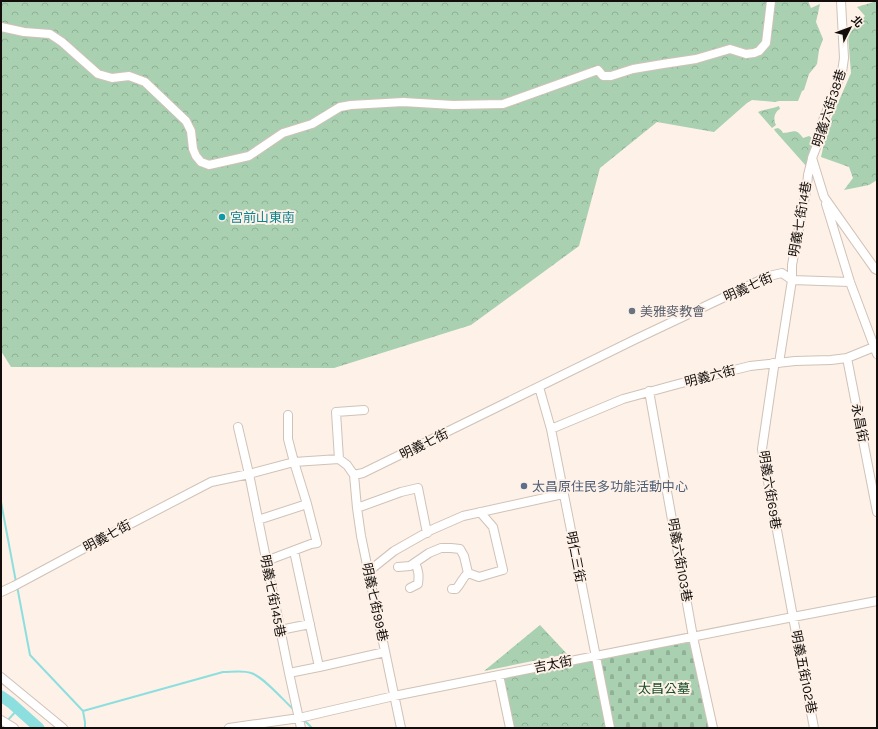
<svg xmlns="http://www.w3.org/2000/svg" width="878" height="729" font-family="Karla,'Noto Sans TC',sans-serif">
	<defs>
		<pattern id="forest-crowns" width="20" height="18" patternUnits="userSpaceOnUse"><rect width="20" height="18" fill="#a9d0b0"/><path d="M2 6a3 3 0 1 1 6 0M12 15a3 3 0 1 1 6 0" fill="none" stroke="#91b196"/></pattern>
		<pattern id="cemetery-stones" width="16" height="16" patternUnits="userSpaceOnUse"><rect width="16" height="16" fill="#a9d0b0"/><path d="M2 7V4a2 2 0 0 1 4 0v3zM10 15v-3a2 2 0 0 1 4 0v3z" fill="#91b196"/></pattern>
	</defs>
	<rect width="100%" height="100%" fill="#fdf1e8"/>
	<path fill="url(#forest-crowns)" d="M1 1H808L811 8 820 4 816 22 823 39 819 50 817 64 809 74 804 90 802 91 798 101H779L775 102 752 100 747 103 714 132 657 122 600 168 579 246 471 325 334 368 11 367 1 351Z
		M877 1V180L869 185 844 190 853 178 849 167 821 157 828 126 851 73 848 35 865 16 857 7Z
		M779 106 780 109C774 112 773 120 776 125L772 128 758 112C765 109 772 109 779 106Z
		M778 128 781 130 783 133C794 133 795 127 803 138L809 136 815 140 807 167 775 131 774 129Z
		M540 625 567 654 484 671Z
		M594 661 607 728H513L502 677Z"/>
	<path fill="url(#cemetery-stones)" d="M697 641 714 728H613L598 658Z"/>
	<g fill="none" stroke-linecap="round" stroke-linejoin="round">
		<path stroke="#8ddfdf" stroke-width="2" d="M1 502 16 582
			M17 586 30 655 83 711 85 722V728
			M83 711 223 672C232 672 243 670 251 673 264 677 284 701 294 710
			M303 719 312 728
			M7 721 18 709"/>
		<path stroke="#8ddfdf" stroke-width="11" d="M1 696 11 703 39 728"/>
		<g stroke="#d0c2b7" stroke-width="10">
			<path id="minor" d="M841 1 844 58 842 72 822 123 819 140 812 158 824 197 875 269 877 270
				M1 27 24 32 50 34 62 42 98 74 112 78 129 76 145 82 186 121 191 131 193 149 196 156 201 162 209 165 249 156 283 133 312 124 340 107 351 105 403 102 453 105 503 104 598 70 603 76H611L633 69 663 64 696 59 730 49 746 54 754 53 759 51 766 43 771 1
				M826 204 850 282 877 354
				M847 358 877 512
				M773 363 774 367 762 449 793 617 814 728
				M779 363 792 280V265L807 186 808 175 812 159
				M539 387 551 429 610 728
				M649 391 693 637 713 728
				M238 427 249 474 289 673 301 728
				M551 429 623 399 678 384 750 366 795 361 831 360 847 358 874 347
				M339 459 336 412 364 410
				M354 475 357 508 361 536 401 728
				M357 508 401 492 418 488 427 533
				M258 520 307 504
				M294 551 319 667
				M266 561 311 544 317 543 307 504 294 462 288 439V415
				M398 567 410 566 429 553 441 548H451L460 549 464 556 468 573
				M369 571 394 551 431 530 463 516 563 494
				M410 588 418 584C419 576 419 571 415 563
				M452 589H456C461 584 462 578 468 573L479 577 503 570 493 527 480 512
				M1 592 14 586 109 535 211 482 249 474 294 462 339 459 347 465 354 475 363 473 636 339 769 276 782 273 792 280 850 282
				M280 630 310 624
				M289 673 319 667 385 652
				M499 675 510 728
				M1 677 63 728
				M1 720 14 728
				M229 728 299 718 394 696 499 675 793 617 877 601"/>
		</g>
		<use href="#minor" stroke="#fff" stroke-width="8"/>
	</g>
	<circle fill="#0f9aa8" stroke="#fdf1e8" stroke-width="1.5" cx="222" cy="217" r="4"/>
	<circle fill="#6b7280" stroke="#fdf1e8" stroke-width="1.5" cx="632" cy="311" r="4"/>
	<circle fill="#5c6f8a" stroke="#fdf1e8" stroke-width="1.5" cx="524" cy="486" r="4"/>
	<g text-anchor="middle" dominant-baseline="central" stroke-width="4" stroke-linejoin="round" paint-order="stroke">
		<g font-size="13" fill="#130e0b" stroke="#fdf1e8">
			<text transform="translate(829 108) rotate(-72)">明義六街38巷</text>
			<text transform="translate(800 219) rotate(-80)">明義七街14巷</text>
			<text transform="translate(748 287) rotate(-24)">明義七街</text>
			<text transform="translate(710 376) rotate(-14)">明義六街</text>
			<text transform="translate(860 423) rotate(79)">永昌街</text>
			<text transform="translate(424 444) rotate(-26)">明義七街</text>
			<text transform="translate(770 490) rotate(81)">明義六街69巷</text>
			<text transform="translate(107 536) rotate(-28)">明義七街</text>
			<text transform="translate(576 557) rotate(79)">明仁三街</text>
			<text transform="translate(680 560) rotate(80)">明義六街103巷</text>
			<text transform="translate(273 596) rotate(79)">明義七街145巷</text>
			<text transform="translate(375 602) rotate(78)">明義七街99巷</text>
			<text transform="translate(553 664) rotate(-11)">吉太街</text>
			<text transform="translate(804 672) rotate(79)">明義五街102巷</text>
		</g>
		<g font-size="13" fill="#0d838f" stroke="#fdf1e8" text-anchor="start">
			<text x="230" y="217">宮前山東南</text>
		</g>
		<g font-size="13" fill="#5b616d" stroke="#fdf1e8" text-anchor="start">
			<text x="640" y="311">美雅麥教會</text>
		</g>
		<g font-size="13" fill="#4e5e75" stroke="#fdf1e8" text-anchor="start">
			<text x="532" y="486">太昌原住民多功能活動中心</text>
		</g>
		<g font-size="13" fill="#174f28" stroke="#fdf1e8">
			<text x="664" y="688">太昌公墓</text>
		</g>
	</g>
	<rect width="878" height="729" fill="none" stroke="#130e0b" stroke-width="4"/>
	<g transform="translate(850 28) rotate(48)" stroke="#fdf1e8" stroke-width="3" paint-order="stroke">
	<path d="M0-3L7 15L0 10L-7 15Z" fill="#130e0b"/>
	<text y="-6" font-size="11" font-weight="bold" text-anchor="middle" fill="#130e0b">北</text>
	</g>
</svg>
